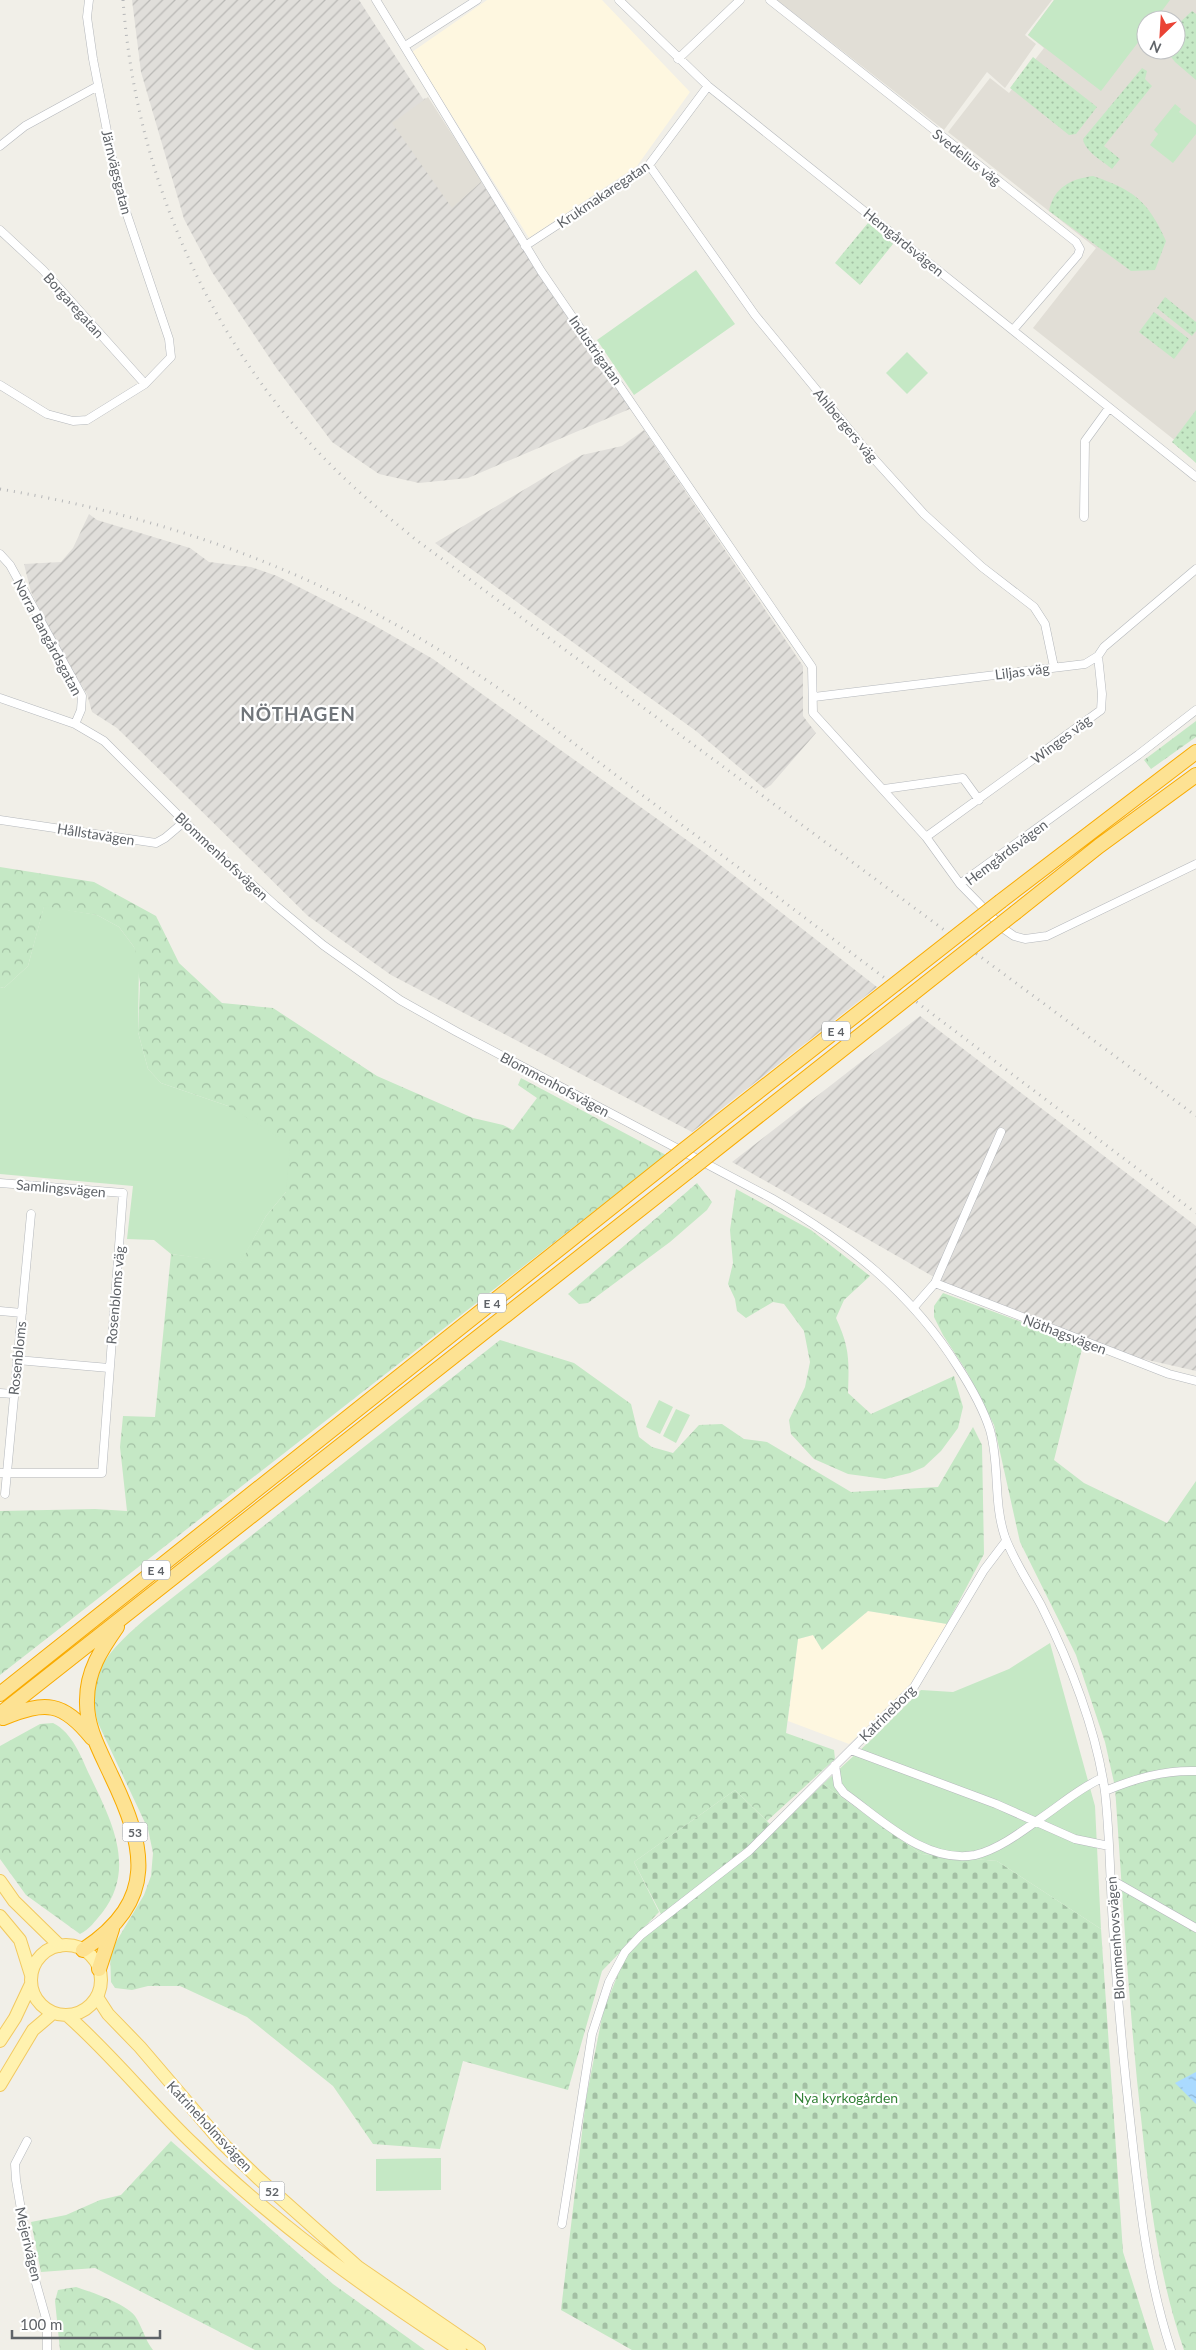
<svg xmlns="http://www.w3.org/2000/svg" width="1196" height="2350" font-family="Lato,sans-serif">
	<defs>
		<pattern id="industrial-furrows" width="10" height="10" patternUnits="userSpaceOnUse" patternTransform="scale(1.25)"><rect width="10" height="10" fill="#e0deda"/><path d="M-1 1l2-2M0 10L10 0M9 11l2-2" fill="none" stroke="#b9b8b5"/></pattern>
		<pattern id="grass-dots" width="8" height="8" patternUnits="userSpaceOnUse" patternTransform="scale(1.25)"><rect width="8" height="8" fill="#c5e8c5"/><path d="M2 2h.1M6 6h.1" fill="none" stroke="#a3c0a4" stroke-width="1.8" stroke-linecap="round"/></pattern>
		<pattern id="forest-crowns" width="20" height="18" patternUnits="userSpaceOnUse" patternTransform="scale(1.25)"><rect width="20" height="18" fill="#c5e8c5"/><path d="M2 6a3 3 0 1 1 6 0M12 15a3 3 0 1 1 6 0" fill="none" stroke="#a3c0a4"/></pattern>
		<pattern id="cemetery-stones" width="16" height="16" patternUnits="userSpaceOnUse" patternTransform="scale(1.25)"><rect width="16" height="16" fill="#c5e8c5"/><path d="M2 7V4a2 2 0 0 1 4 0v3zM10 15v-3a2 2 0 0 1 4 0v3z" fill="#a3c0a4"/></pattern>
		<pattern id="water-ripples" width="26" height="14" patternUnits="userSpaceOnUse" patternTransform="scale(1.25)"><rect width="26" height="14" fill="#aadaff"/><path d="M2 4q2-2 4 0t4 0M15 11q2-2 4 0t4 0" fill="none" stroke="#8eb4d2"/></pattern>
	</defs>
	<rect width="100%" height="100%" fill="#f1efe8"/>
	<path fill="#fef7e0" d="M487 0H602L690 92 637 166 529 238 412 52Z
		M868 1611 947 1624 911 1686 849 1744 788 1721 798 1639 813 1635 822 1649Z"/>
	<path fill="url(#industrial-furrows)" d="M132 0H359L423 99 425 98 632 408 468 478 419 483 379 474 332 442 277 369 212 272 184 219 141 72Z
		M644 430 803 666V716L816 733 771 785 765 789 696 731 435 543 582 455 622 446Z
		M89 514 97 520 190 548 209 562 251 567 277 576 372 624 433 659 705 853 877 987 692 1132 391 975 308 916 117 728 92 712 87 694 60 651 31 592 24 564 61 562 73 548Z
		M920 1016 1196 1226V1371L1139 1358 948 1285 732 1162Z"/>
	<path fill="#e1ded6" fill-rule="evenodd" d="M777 0H1052L1025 35 1036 44 1005 88 987 72 944 130Z
		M1054 0H1196V457L1033 328 1096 248 948 132 990 78 1009 93 1044 48 1028 35ZM1146 20H1176V50H1146Z
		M428 97 482 181 452 208 392 123Z"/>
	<path fill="url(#grass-dots)" d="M1192 11 1196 14V80L1175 62 1166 50H1176V26Z
		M1033 57 1097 107 1076 134 1069 135 1010 88Z
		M1142 68 1147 71 1145 79 1152 86 1104 146 1120 159 1112 169C1103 161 1085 152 1083 139Z
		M1093 176C1134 190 1148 201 1166 241L1155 270 1131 271 1049 211C1054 187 1071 179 1093 176Z
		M868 223 893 244 860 285 835 263Z
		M1165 297 1196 322V331L1192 336 1157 308Z
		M1154 312 1189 339 1174 359 1139 332Z
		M1196 410V463L1172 442Z"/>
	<path fill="url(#forest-crowns)" d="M1196 721V737L1151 769 1144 760Z
		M0 867 94 882 156 916 179 963 222 1003 273 1008 377 1076 473 1118 503 1125 513 1130 537 1098 518 1085 521 1078 666 1155 0 1675V1511L95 1509 127 1511 120 1447 123 1416 155 1417 171 1254 240 1263 266 1216 286 1192 228 1106 161 1083 148 1069 138 1032 140 983 134 947 119 927 97 915 44 907 28 966 4 988 0 987Z
		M697 1183 712 1202 707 1210 670 1242 588 1303 579 1304 568 1294Z
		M736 1189 811 1230 870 1276 844 1300 836 1318C850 1348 849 1361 848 1393L871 1414 954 1376 963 1407 958 1428 941 1451 924 1467 910 1473 885 1479 848 1474 814 1459 791 1434 789 1420 805 1387 810 1362 804 1331 784 1304 773 1302 746 1318 737 1311 735 1299 728 1284 733 1263 730 1230Z
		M943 1293 1083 1345 1054 1460 1084 1483 1167 1523 1196 1481V2350H1184C1159 2278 1150 2203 1142 2127 1129 2014 1123 1901 1115 1787L1105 1742 1076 1655 1020 1542 994 1425 967 1372 943 1335 934 1317V1306Z
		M500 1340 574 1363 631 1404 639 1437 652 1447 673 1453 699 1425 722 1424 744 1439 767 1442 851 1492 938 1487 973 1427 982 1445 984 1554 947 1624 868 1611 822 1650 813 1635 798 1639 786 1733 834 1750 835 1759 767 1821 735 1790 634 1862 659 1912 602 1971 568 2090 463 2061 440 2149 373 2144 333 2086 247 2017 180 1986H148L132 1990 115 1988 111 1982 110 1952 144 1895 151 1876 153 1853 148 1829 98 1723C84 1674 110 1650 144 1620Z
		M53 1723C73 1733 81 1757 90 1776 111 1820 137 1868 102 1913 95 1921 90 1929 80 1934L26 1895 0 1859V1746L40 1724Z
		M171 2141 333 2284 425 2350H255L95 2268 41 2272 31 2222 66 2215 100 2200 121 2195Z
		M76 2287C91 2292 125 2303 135 2316 142 2326 145 2340 153 2350H60L55 2301 58 2290Z"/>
	<path fill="url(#cemetery-stones)" d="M823 1784 921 1854 997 1861 1101 1929 1123 2252 1154 2350H632L561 2310 586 2099 603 2012 622 1964 631 1949 664 1920 634 1862 735 1790 776 1830Z"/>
	<path fill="#c5e8c5" d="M1054 0H1170L1155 20H1146V32L1101 91 1028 35Z
		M1175 104 1181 109 1179 112 1196 125V134L1173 163 1150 145 1158 134 1154 130Z
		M696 270 735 324 634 395 597 340Z
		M907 352 928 373 907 394 886 373Z
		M44 906 97 915 119 927 134 947 139 963 138 1032 148 1069 161 1083 228 1106 290 1144 286 1192 266 1216 240 1264 171 1254 154 1240 127 1239 133 1186 0 1174V987L4 988 28 966Z
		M659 1400 673 1407 660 1434 646 1427Z
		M676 1409 690 1415 676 1443 663 1436Z
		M1050 1643 1095 1806 1101 1929 997 1861 921 1854 823 1784 871 1740 921 1690 953 1692 1009 1669Z
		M441 2158V2190L376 2191V2159Z"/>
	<path fill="url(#water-ripples)" d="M1196 2072V2104L1175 2083Z"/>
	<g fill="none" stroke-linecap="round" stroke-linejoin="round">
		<g stroke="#b5b8bc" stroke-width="9">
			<path id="street" d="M376 0 541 271 812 667 813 713 926 837 960 884 1004 929 1014 936 1025 939 1047 936 1196 864
				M619 0 708 86 1196 477
				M770 0 1076 242 1080 249 1078 255 1013 330
				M405 46 477 0
				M678 59 740 0
				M0 146 25 126 98 86
				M649 165 755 315 866 450 924 514 982 567 1034 607 1045 624 1054 667
				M0 230 43 270 145 384
				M525 246 649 165 708 86
				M0 385 47 414 73 421 87 420 145 384 171 357 169 339 118 188 93 59 87 17 89 0
				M1084 517 1085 441 1109 408
				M0 554 10 565 82 696 81 710 75 724
				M814 697 1085 664 1098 656 1104 647 1196 569
				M0 698 75 724 104 741 207 844 275 905 323 945 400 1000 457 1032 771 1198C846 1241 912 1293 958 1367 971 1387 983 1408 990 1430 1000 1465 993 1502 1005 1537 1014 1561 1029 1583 1041 1605 1070 1663 1096 1728 1105 1792 1110 1836 1110 1882 1113 1926 1117 1996 1124 2067 1132 2137 1140 2209 1148 2280 1171 2350
				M884 789 963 778 979 800
				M0 820 156 843 165 838 185 821
				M926 837 1101 710 1102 694 1098 656
				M960 884 1138 755 1196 710
				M0 1183 123 1193 102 1473H0
				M935 1283 1001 1132
				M914 1307 935 1283 1169 1374 1196 1381
				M0 1311 22 1313
				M17 1360 109 1368
				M0 1393 13 1394
				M5 1494 31 1214
				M851 1750 996 1804 1075 1839 1109 1846
				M835 1765 838 1785 844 1793C881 1819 925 1864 975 1855 997 1850 1020 1833 1038 1820 1061 1805 1076 1790 1102 1778
				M1105 1791C1134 1779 1163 1770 1196 1771
				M1110 1879 1196 1928
				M27 2141 15 2164 16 2180 30 2262 47 2322V2350
				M562 2224 592 2034 609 1982 625 1952 641 1935 749 1851 914 1687 984 1570 1006 1541"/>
		</g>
		<g stroke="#f2c960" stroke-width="14">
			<path id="primary" d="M0 1881 14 1901 60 1946
				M0 1916 20 1940 31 1975
				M31 1980a35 35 0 1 1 70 0a35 35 0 1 1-70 0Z
				M97 1997 108 2014 140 2047 222 2143 258 2178 358 2267 479 2350
				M68 2016C111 2054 148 2100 189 2140 272 2221 364 2288 460 2350
				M0 2041 15 2018 31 1984
				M0 2085 33 2030 53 2013"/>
		</g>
		<g stroke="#f9ab00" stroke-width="16">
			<path id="highway" d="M1001 901 1196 752
				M1016 912 1099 846 1196 775
				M0 1694 671 1160
				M0 1714 690 1170
				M3 1718C46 1701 62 1701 92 1738
				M83 1950C159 1900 145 1846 111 1775 100 1751 86 1727 87 1700 87 1671 101 1650 117 1627
				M99 1969 112 1929"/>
		</g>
		<use href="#street" stroke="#fff" stroke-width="8"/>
		<use href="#primary" stroke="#fff2af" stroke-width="12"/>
		<use href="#highway" stroke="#fde293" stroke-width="14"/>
		<path stroke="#b6b7b8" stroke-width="3" stroke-dasharray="1 6" stroke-linecap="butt" d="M123 0C135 163 199 321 309 442 341 478 378 509 415 539L1196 1116
			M0 489C205 524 367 592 535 714L1196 1213"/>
		<g stroke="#f9ab00" stroke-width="16" stroke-linecap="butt">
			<path id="highway-bridge" d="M671 1160 1001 901
				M690 1170 1016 912"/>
		</g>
		<use href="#highway-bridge" stroke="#fde293" stroke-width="14"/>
	</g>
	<g text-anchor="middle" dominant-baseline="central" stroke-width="4.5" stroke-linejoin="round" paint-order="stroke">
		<g fill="#fff" stroke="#8f9295" stroke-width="1">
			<rect x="822" y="1021.5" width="28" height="19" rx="4"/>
			<rect x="478" y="1293.5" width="28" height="19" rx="4"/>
			<rect x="142" y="1560.5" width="28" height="19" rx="4"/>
			<rect x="122.5" y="1822.5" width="25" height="19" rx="4"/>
			<rect x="259.5" y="2181.5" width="25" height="19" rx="4"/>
		</g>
		<g font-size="12" font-weight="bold" fill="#5f6368">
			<text x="836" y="1031">E 4</text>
			<text x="492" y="1303">E 4</text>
			<text x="156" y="1570">E 4</text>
			<text x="135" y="1832">53</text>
			<text x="272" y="2191">52</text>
		</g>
		<g font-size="14" fill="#5f6368" stroke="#fff">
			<text transform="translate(967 157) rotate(38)">Svedelius väg</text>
			<text transform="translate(117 172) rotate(76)">Järnvägsgatan</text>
			<text transform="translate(603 194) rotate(-34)">Krukmakaregatan</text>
			<text transform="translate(904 242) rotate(39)">Hemgårdsvägen</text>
			<text transform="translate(74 305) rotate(48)">Borgaregatan</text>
			<text transform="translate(596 350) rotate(55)">Industrigatan</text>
			<text transform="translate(846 425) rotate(50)">Ahlbergers väg</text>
			<text transform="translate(48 637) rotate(62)">Norra Bangårdsgatan</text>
			<text transform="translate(1022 671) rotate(-7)">Liljas väg</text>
			<text transform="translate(1061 739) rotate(-37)">Winges väg</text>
			<text transform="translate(96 834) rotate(9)">Hållstavägen</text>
			<text transform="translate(1006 852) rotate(-37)">Hemgårdsvägen</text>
			<text transform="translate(222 856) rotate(43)">Blommenhofsvägen</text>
			<text transform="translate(555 1084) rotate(28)">Blommenhofsvägen</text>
			<text transform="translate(61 1188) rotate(5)">Samlingsvägen</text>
			<text transform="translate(115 1295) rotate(-85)">Rosenbloms väg</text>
			<text transform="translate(1065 1334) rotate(21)">Nöthagsvägen</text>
			<text transform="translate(17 1358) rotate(-84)">Rosenbloms</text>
			<text transform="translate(887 1713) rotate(-45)">Katrineborg</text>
			<text transform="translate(1115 1938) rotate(-94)">Blommenhovsvägen</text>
			<text transform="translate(210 2126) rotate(47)">Katrineholmsvägen</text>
			<text transform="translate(29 2244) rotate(77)">Mejerivägen</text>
		</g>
		<g font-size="14" fill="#348238" stroke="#fff">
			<text x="846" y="2097">Nya kyrkogården</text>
		</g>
		<g font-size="19" font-weight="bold" letter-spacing="1" fill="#70757a" stroke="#fff">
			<text x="298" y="713">NÖTHAGEN</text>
		</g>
	</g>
	<g transform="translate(1161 35) rotate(205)"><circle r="24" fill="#ffffff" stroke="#bfc1c3"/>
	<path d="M0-4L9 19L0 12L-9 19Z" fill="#ea4335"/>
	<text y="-8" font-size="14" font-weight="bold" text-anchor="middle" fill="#5f6368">N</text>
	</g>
	<path d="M12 2330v8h148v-8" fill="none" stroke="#5f6368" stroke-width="2.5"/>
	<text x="20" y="2330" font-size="15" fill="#5f6368" stroke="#ffffff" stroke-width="4" paint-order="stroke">100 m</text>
</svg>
